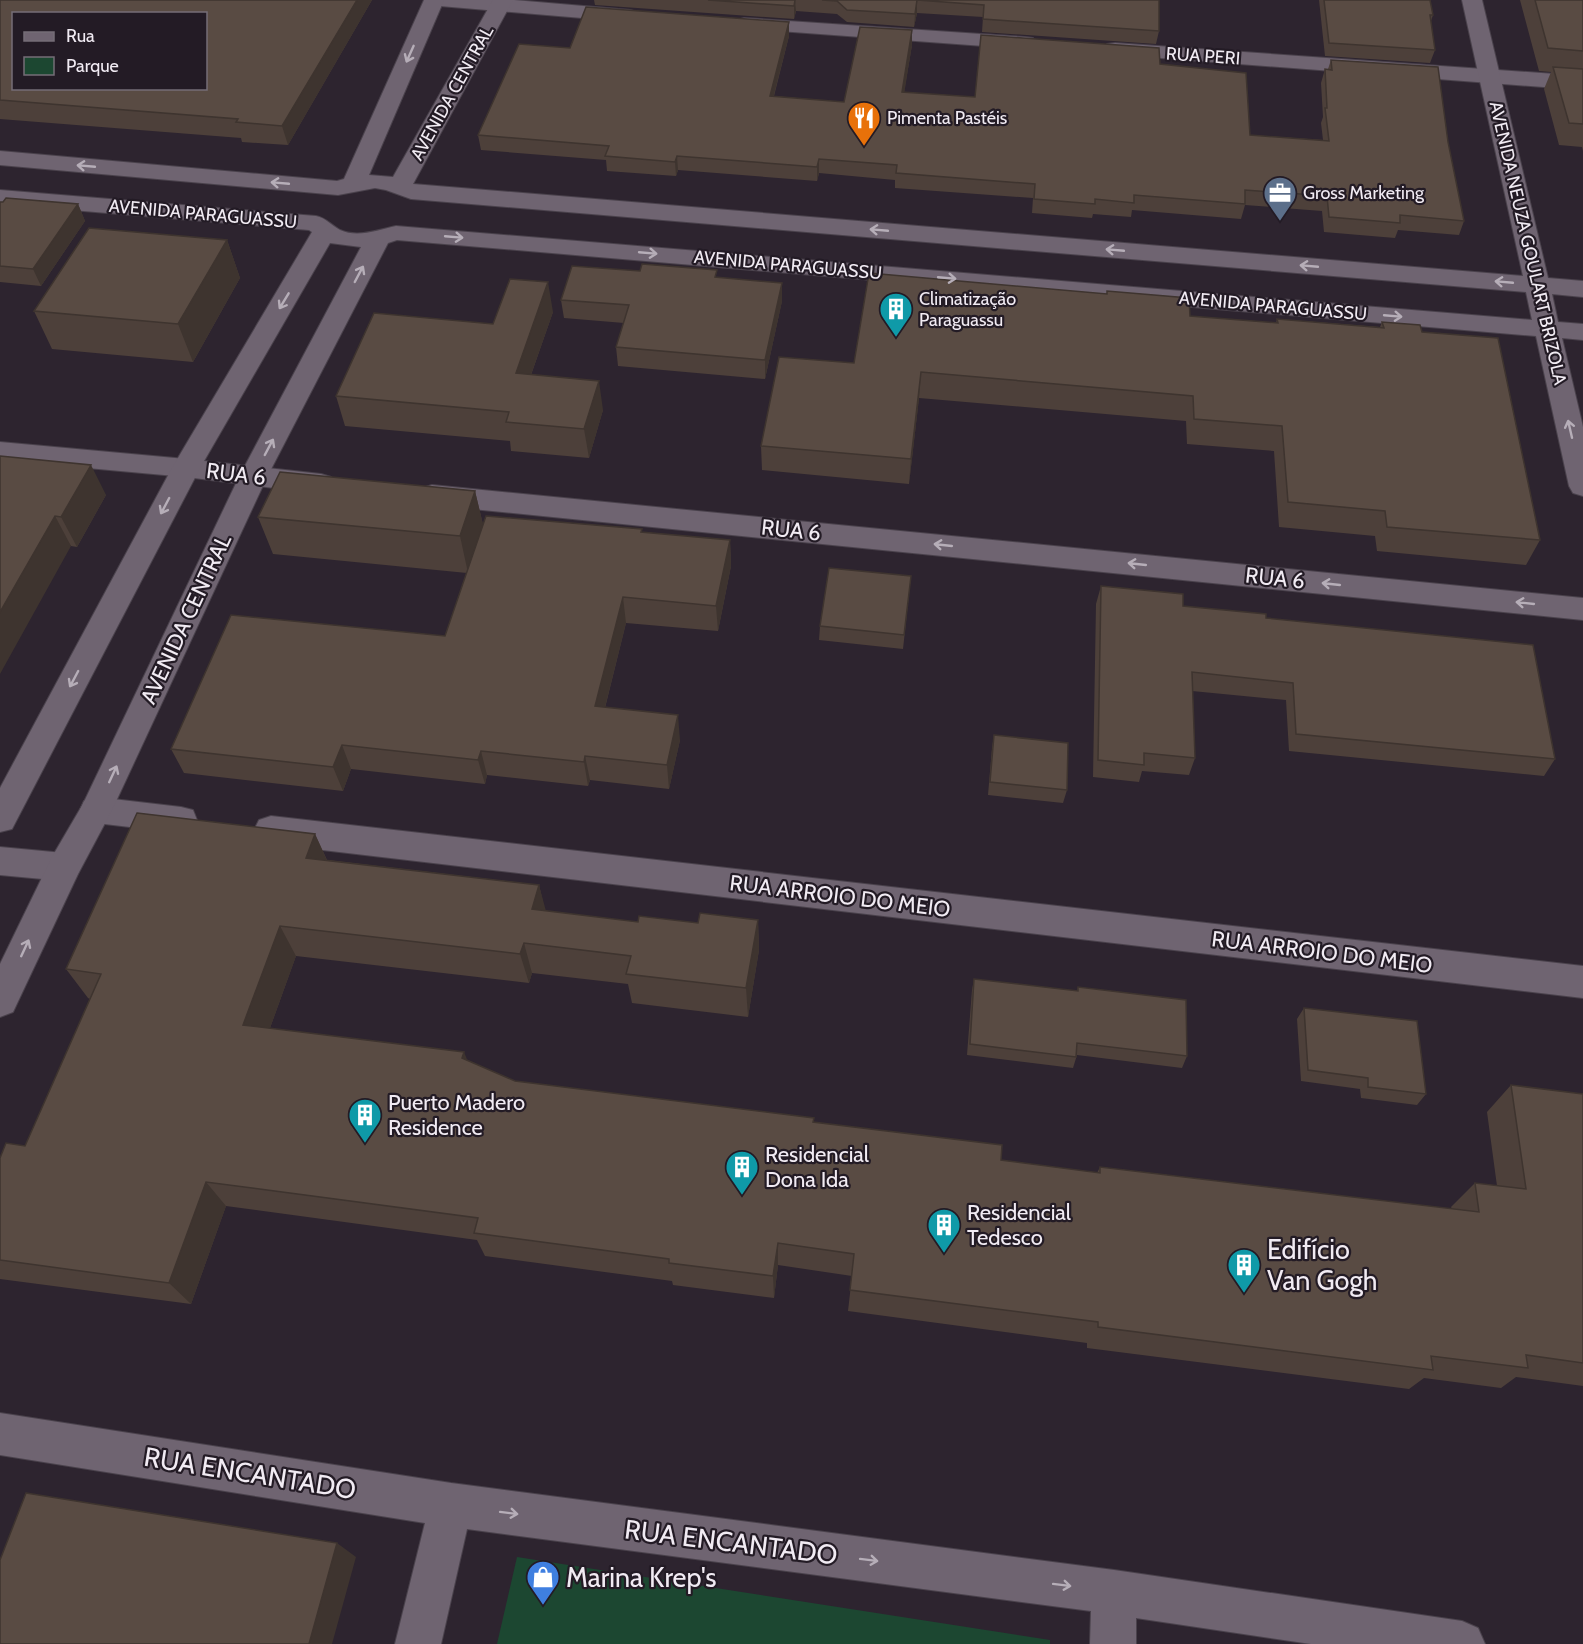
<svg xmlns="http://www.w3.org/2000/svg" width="1583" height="1644" font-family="Cabin,sans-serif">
	<rect width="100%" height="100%" fill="#2d242f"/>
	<path fill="#1c4731" d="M517 1557 1050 1640V1644H497Z"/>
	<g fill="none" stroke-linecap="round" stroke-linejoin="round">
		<g stroke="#4a424c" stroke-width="2">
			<path id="street" d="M430 0H514L630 10 637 12 640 16 637 20 630 22 440 6 433 4Z
				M744 18 1025 37 1033 38 1036 43 1033 48 1025 49 737 28 734 24 737 20Z
				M1115 43 1583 76V90L1107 54 1104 49 1107 44Z
				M0 442 186 459 321 474 331 477 335 484 331 491 321 494 186 477 0 460Z
				M432 485 1583 598V620L432 505 422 502 418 495 422 488Z
				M96 797 181 807 193 810 197 820 193 830 181 833 96 823 84 819 80 810 84 801Z
				M271 816 1583 966V998L271 844 259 840 254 830 259 820Z
				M0 847 64 853 76 857 81 867 76 877 64 881 0 875Z
				M0 1413 451 1483 1114 1570 1462 1621 1478 1628 1485 1644H1311L1136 1618V1644H1090L1091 1611 467 1529 441 1644H395L425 1523 0 1455Z"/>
		</g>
		<g stroke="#4a424c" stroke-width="2">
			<path id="secondary" d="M424 0H444L369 175 393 177 493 0H513L413 184 1523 276 1462 0H1482L1548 278 1583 281V297L1552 294 1558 322 1583 324V340L1562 338 1583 427V496L1573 493 1569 486 1536 336 397 240 388 243 267 477 112 810 78 874 13 1012 0 1017V964L52 857 83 804 239 477 361 247 330 243 200 468 12 829 0 832V788L172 468 312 232 309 230 0 204V190L316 216C326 218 331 225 340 230 357 238 379 230 396 226L1532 320 1526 292 411 199 386 190 375 188 338 195 0 165V151L337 181 344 179Z"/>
		</g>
		<use href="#street" fill="#6f6471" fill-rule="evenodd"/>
		<use href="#secondary" fill="#6f6471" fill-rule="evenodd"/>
	</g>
	<path fill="#4d403a" d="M0 0H372L288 145 242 142 241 138 0 119Z
		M594 0H1159V31L1156 44 982 32 983 17 917 13 914 27 847 22 837 14 796 11 794 19 595 5Z
		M1319 0H1430L1433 15 1431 21 1435 50 1430 63 1325 56Z
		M1520 0H1583V151L1582 147 1559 145 1544 89 1551 72 1539 71Z
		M789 22V36L774 96 844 102 912 45 904 92 975 97 1160 64 1250 135 1323 140 1321 123 1323 117 1321 83 1325 69H1328L1331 60 1448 142 1464 221 1459 235 1398 230 1395 238 1324 232 1322 211 1245 205 1241 219 1132 210 1131 217 1093 214 1092 218 1032 213 1033 198 895 188V180L819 173 817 181 678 170 676 176 607 171 606 160 481 150 478 135 570 48Z
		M0 202 78 204 85 221 41 286 0 282Z
		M227 240 240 278 193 362 52 349 34 311Z
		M561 300 782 301 765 379 618 366 616 347 624 323 564 318Z
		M553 312 531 375 603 410 589 458 511 451 510 441 345 426 336 396 493 324Z
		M1190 316 1276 323 1277 319 1380 327 1382 322 1422 332 1540 540 1526 565 1377 551 1375 536 1279 527 1274 451 1187 444 1186 421 919 398 909 484 762 470 761 446 854 363Z
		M0 456 106 495 77 547 71 546Z
		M475 491 483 525 642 532 730 540 731 566 718 631 626 623 605 708 680 740 669 789 590 780 588 786 487 775 485 784 351 769 343 791 184 773 171 749 445 636 467 573 273 554 258 517Z
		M911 576 903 649 819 640 820 626Z
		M1101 586 1183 606 1266 618 1555 759 1544 776 1289 751 1286 700 1192 691 1195 758 1189 775 1142 771 1139 782 1093 777 1096 604Z
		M994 735 1067 790 1063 803 988 795 992 748Z
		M315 834 327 860 539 885 545 911 638 922 698 923 758 920 759 950 748 1017 632 1003 628 984 532 973 529 983 296 956 270 1028 468 1061 515 1081 814 1122 1001 1160 1097 1173 1100 1167 1452 1209 1451 1207 1475 1183 1497 1186 1487 1112 1511 1085 1583 1094V1389V1386L1516 1377 1501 1388 1424 1378 1409 1389 1087 1348V1343L848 1311 852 1276 778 1265 774 1298 673 1285 672 1281 485 1256 477 1240 226 1206 191 1304 0 1279V1158L25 1146 90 999 88 998 66 969Z
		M974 979 1077 991 1078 987 1187 1056 1182 1068 1077 1055 1073 1068 967 1055 972 990Z
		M1304 1008 1426 1094 1417 1105 1361 1098 1360 1089 1301 1081 1297 1019Z"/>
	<path fill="#3e342f" d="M357 0H372L288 145 282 126Z
		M795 0 796 11 794 19V6Z
		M917 0V13L914 27 915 14Z
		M789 22V36L770 110V96Z
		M912 30V45L902 107V92Z
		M677 156 678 170 676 176 675 162Z
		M819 159V173L817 181V167Z
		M78 204 85 221 41 286 33 269Z
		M227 240 240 278 193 362 178 324Z
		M548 282 553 312 521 403 516 373Z
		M782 283V301L765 379V360Z
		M921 372 919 398 909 484 911 459Z
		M599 381 603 410 589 458 584 429Z
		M91 465 106 495 77 547 61 517Z
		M475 491 484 528 468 573 460 536Z
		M55 516 71 546 0 674V612Z
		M730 540 731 566 718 631 716 606Z
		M623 597 626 623 599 731 595 706Z
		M678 715 680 740 669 789 667 765Z
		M342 745 351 769 343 791 333 767Z
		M481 751 487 775 485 784 478 760Z
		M585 756 590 780 588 786 584 762Z
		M315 834 329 865 306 858Z
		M539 885 547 915 532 909Z
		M758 920 759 950 748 1017 746 988Z
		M280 926 296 956 261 1053 243 1025Z
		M524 943 532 973 529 983 520 954Z
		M464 1052 475 1079 462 1058Z
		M206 1182 226 1206 191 1304 169 1283Z
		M778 1243V1265L774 1298 773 1276Z
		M337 1543 356 1557 332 1644H309Z"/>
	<path fill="#594b43" stroke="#3e342f" stroke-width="1.5" fill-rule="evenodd" d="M0 0H357L282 126 236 122 238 119 0 100ZM14 14H206V88H14Z
		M708 0H795L794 6Z
		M822 0H1159V31L983 19 984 5 917 0 915 14 847 10 837 1Z
		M1324 0H1430L1433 15H1430L1435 50 1329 43Z
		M1535 0H1583V51L1548 48Z
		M586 7 789 22 770 96 844 102 860 27 912 30 902 92 975 97 981 35 1159 48 1160 64 1246 73 1250 135 1329 141 1325 108H1327L1325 69 1332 70 1331 60 1438 67 1448 142 1464 221 1400 215V223L1329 217 1327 196 1245 190V204L1134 195V203L1095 199V204L1034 199 1035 184 896 173 897 165 819 159 817 167 677 156 675 162 605 156 609 146 478 135 519 44 570 48Z
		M1553 67 1583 69V124L1569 123Z
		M6 198 78 204 33 269 0 266V202H3Z
		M89 228 227 240 178 324 34 311Z
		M642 264 717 270 715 277 782 283 765 360 616 347 629 305 561 300 572 266 640 271Z
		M869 273 1107 294V291L1189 298 1190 316 1278 323 1277 319 1384 328 1382 322 1420 325 1422 332 1498 338 1540 540 1387 527 1385 511 1288 502 1282 426 1194 419 1193 396 921 372 911 459 761 446 779 357 854 363Z
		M510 279 548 282 516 373 599 381 584 429 506 422 509 412 336 396 374 313 493 324Z
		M0 456 91 465 61 517 55 516 0 612Z
		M280 472 475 491 460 536 258 517Z
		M486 516 642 529 641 532 730 540 716 606 623 597 595 706 678 715 667 765 585 756 584 762 481 751 478 760 342 745 333 767 171 749 231 615 445 636Z
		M829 568 911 576 904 635 820 626Z
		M1101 586 1183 594V606L1266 614V618L1533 645 1555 759 1296 734 1293 683 1192 672 1195 758 1144 753V765L1098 760Z
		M994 735 1068 743 1067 790 990 782Z
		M137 813 315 834 306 858 539 885 532 909 638 922 639 916 698 923 700 913 758 920 746 988 626 974 631 956 524 943 520 954 280 926 243 1025 464 1052 462 1058 515 1081 814 1118 813 1122 1002 1145 1001 1160 1100 1173V1167L1479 1212 1475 1183 1526 1189 1511 1085 1583 1094V1363L1526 1355 1528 1368 1431 1356 1433 1370 1098 1327V1322L850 1290 854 1254 778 1243 773 1276 669 1263V1259L474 1233 478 1218 206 1182 169 1283 0 1260V1158L6 1143 25 1146 101 974 66 969Z
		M974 979 1078 991V987L1186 1000 1187 1056 1077 1043 1076 1057 970 1044Z
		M1304 1008 1417 1021 1426 1094 1368 1087V1078L1308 1070Z
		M26 1493 337 1543 309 1644H0V1560Z"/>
	<defs><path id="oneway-shaft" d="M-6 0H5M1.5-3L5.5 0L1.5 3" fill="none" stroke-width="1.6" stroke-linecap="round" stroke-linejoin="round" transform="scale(1.5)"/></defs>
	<g stroke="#b6aeb8">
		<use href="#oneway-shaft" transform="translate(410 54) rotate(114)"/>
		<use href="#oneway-shaft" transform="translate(86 166) rotate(-175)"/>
		<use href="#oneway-shaft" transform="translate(280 183) rotate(-175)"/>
		<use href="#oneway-shaft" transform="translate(879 230) rotate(-175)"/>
		<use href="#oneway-shaft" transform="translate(454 237) rotate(5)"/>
		<use href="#oneway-shaft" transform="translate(1115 250) rotate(-175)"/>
		<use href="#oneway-shaft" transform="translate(648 253) rotate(5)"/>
		<use href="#oneway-shaft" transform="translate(1309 266) rotate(-175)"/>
		<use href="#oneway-shaft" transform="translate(359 274) rotate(-62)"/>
		<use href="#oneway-shaft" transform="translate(947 278) rotate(5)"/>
		<use href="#oneway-shaft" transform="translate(1504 282) rotate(-175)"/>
		<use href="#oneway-shaft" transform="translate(284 301) rotate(121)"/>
		<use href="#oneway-shaft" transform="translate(1393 316) rotate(5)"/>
		<use href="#oneway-shaft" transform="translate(1570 429) rotate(-103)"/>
		<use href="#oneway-shaft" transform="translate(269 447) rotate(-62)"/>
		<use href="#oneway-shaft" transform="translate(165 506) rotate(118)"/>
		<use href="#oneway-shaft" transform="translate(943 545) rotate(-174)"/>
		<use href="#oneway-shaft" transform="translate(1137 564) rotate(-174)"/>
		<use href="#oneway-shaft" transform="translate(1331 584) rotate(-174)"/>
		<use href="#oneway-shaft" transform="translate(1525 603) rotate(-174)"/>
		<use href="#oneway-shaft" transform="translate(74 679) rotate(118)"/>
		<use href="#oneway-shaft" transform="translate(113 774) rotate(-65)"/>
		<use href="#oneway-shaft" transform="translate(25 948) rotate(-65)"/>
		<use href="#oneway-shaft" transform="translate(509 1513) rotate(7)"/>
		<use href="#oneway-shaft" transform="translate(869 1560) rotate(7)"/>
		<use href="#oneway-shaft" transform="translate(1062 1585) rotate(7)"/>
	</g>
	<defs>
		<g id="restaurant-pin" transform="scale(1.725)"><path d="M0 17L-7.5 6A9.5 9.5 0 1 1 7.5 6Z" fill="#e8710a" stroke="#231b25"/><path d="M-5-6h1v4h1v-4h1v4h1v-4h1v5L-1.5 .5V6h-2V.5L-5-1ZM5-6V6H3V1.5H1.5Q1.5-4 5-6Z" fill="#fff"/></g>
		<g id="office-pin" transform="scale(1.725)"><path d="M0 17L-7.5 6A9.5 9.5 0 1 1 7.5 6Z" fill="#5c6f8a" stroke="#231b25"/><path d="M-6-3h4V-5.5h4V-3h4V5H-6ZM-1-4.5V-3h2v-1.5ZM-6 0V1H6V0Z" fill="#fff"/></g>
		<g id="building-pin" transform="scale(1.725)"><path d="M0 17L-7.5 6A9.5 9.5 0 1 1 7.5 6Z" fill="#0f9aa8" stroke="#231b25"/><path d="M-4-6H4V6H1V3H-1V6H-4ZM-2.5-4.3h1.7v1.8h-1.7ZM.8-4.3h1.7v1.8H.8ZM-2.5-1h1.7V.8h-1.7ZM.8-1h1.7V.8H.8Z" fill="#fff"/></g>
		<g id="shop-pin" transform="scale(1.725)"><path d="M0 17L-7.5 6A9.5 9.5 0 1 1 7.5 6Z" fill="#3f7fe0" stroke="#231b25"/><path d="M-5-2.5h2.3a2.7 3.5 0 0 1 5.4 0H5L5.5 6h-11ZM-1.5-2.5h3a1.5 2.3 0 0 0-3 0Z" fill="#fff"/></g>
	</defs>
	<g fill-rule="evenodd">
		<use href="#restaurant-pin" x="864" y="118"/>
		<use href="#office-pin" x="1280" y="193"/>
		<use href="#building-pin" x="896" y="309"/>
		<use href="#building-pin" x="365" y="1115"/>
		<use href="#building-pin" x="742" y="1167"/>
		<use href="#building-pin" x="944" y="1225"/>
		<use href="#building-pin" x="1244" y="1265"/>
		<use href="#shop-pin" x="543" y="1577"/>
	</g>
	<g text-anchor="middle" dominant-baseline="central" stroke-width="4.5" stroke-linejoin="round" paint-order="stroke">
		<g font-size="18" fill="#f1ebf3" stroke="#231b25">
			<text transform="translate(1203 56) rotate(4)">RUA PERI</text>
			<text transform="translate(452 93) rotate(-61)">AVENIDA CENTRAL</text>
			<text transform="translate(203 214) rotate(5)">AVENIDA PARAGUASSU</text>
			<text transform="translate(1528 243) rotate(77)">AVENIDA NEUZA GOULART BRIZOLA</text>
			<text transform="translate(788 265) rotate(5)">AVENIDA PARAGUASSU</text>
			<text transform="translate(1273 306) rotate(5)">AVENIDA PARAGUASSU</text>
		</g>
		<g font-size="18" fill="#f1ebf3" stroke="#231b25" text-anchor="start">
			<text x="887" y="118">Pimenta Pastéis</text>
			<text x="1303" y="193">Gross Marketing</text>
			<text x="919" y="299">Climatização<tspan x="919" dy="21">Paraguassu</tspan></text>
		</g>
		<g font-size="22" fill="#f1ebf3" stroke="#231b25">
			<text transform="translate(236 474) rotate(7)">RUA 6</text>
			<text transform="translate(791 530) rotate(6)">RUA 6</text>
			<text transform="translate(1275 578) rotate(6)">RUA 6</text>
			<text transform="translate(186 619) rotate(-65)">AVENIDA CENTRAL</text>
			<text transform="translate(840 896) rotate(7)">RUA ARROIO DO MEIO</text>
			<text transform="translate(1322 952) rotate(7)">RUA ARROIO DO MEIO</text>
		</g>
		<g font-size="22" fill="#f1ebf3" stroke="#231b25" text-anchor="start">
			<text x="388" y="1102">Puerto Madero<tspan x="388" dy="25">Residence</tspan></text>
			<text x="765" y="1154">Residencial<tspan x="765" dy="25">Dona Ida</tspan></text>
			<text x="967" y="1212">Residencial<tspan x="967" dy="25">Tedesco</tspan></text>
		</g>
		<g font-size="27" fill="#f1ebf3" stroke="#231b25" text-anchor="start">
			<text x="1267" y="1249">Edifício<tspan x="1267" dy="31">Van Gogh</tspan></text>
			<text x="566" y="1577">Marina Krep's</text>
		</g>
		<g font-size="27" fill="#f1ebf3" stroke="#231b25">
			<text transform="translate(250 1473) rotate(9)">RUA ENCANTADO</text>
			<text transform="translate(731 1542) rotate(7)">RUA ENCANTADO</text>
		</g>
	</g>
	<rect x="12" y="12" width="195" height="78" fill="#231b25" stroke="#756e77" stroke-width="1.5"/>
	<rect x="24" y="32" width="30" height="9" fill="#6f6471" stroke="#756e77" stroke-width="1.5"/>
	<text x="66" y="42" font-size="18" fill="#f1ebf3">Rua</text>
	<rect x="24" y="57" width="30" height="18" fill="#1c4731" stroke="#756e77" stroke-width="1.5"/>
	<text x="66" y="72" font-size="18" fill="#f1ebf3">Parque</text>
</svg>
